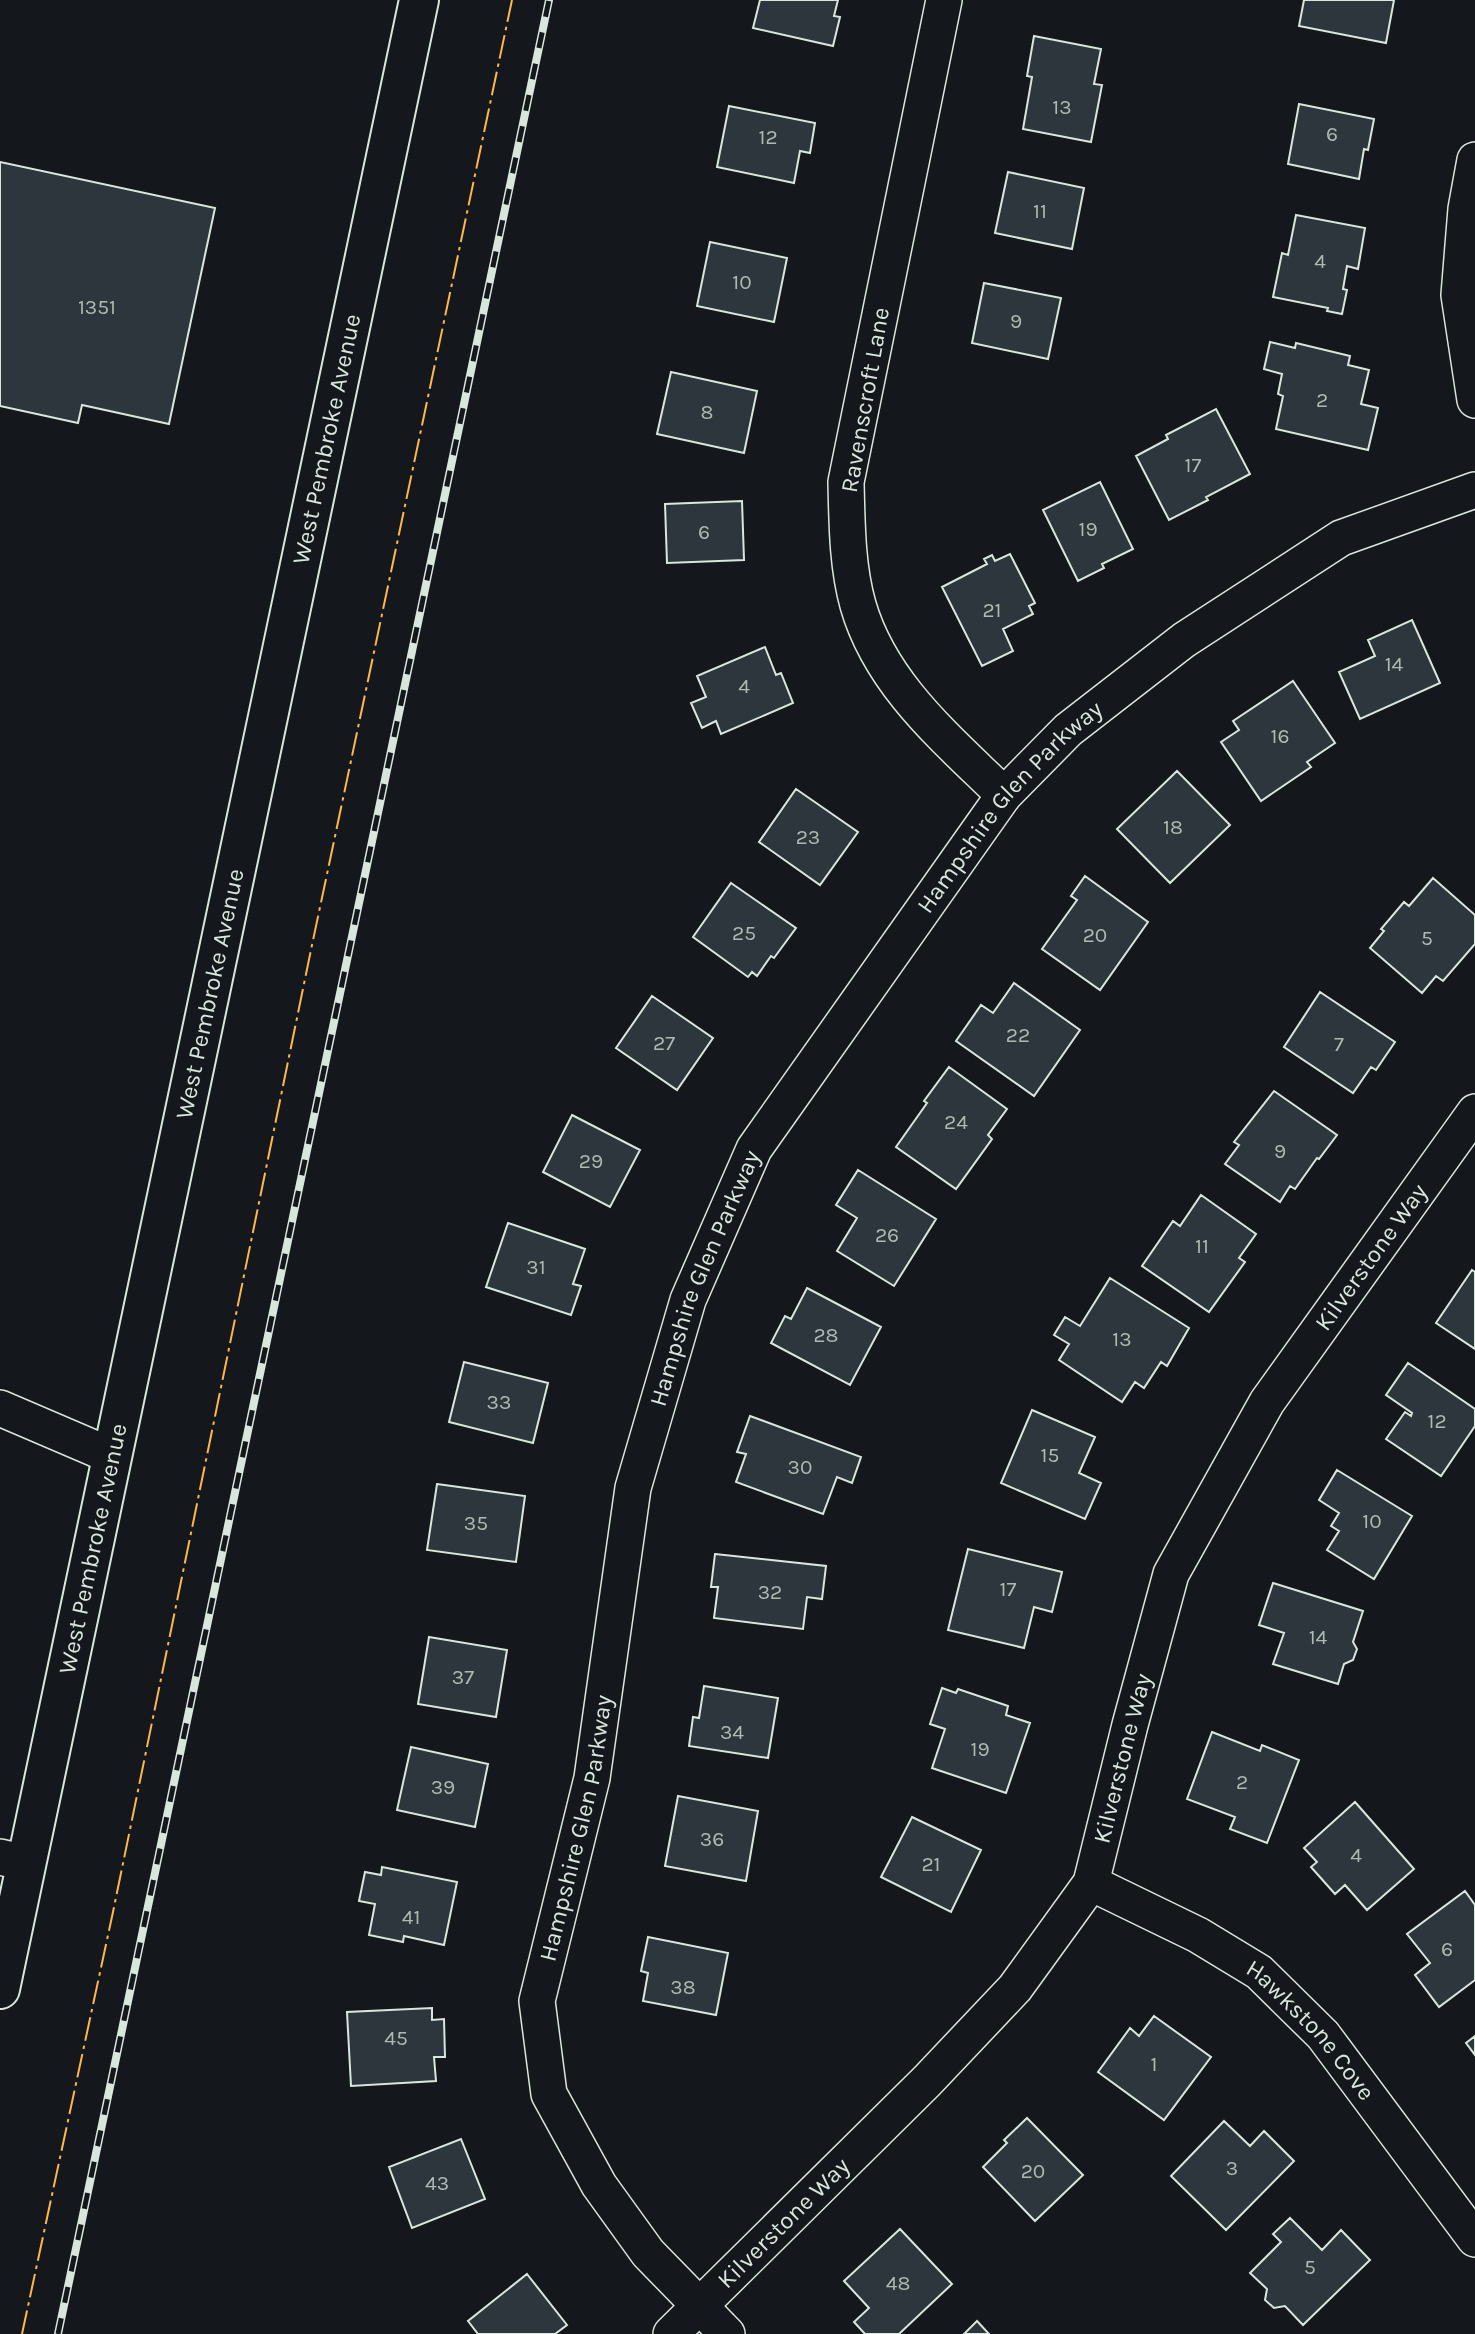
<svg xmlns="http://www.w3.org/2000/svg" width="1475" height="2334" font-family="Karla,sans-serif">
	<rect width="100%" height="100%" fill="#14181c"/>
	<path fill="#2c363c" stroke="#d8e6dc" stroke-width="2" d="M760 0H838L834 16 840 17 833 46 753 28Z
		M1304 0H1394L1386 43 1299 26Z
		M1034 36 1101 49 1094 84 1102 85 1091 142 1023 129 1032 77 1027 76Z
		M1299 104 1374 119 1368 150 1364 149 1359 179 1288 164Z
		M729 106 815 123 810 153 800 151 794 183 717 167Z
		M0 162 215 208 169 424 82 405 78 423 0 406Z
		M1008 172 1084 188 1072 249 995 233Z
		M1296 215 1365 228 1358 269 1347 266 1343 289 1347 290 1342 314 1327 311 1328 308 1273 297 1282 253 1288 255Z
		M710 242 787 258 774 322 697 306Z
		M984 283 1061 298 1048 359 972 343Z
		M1270 342 1295 348 1296 343 1350 356 1348 365 1369 370 1361 404 1378 408 1368 450 1276 429 1283 396 1278 394 1282 374 1264 369Z
		M671 372 757 391 744 453 657 434Z
		M1216 409 1250 474 1206 497 1208 500 1169 520 1136 456 1168 439 1166 435Z
		M1100 482 1133 549 1102 564 1104 568 1078 581 1043 510Z
		M742 501 744 560 667 563 665 504Z
		M1010 554 1035 603 1029 606 1033 614 1003 629 1013 651 982 666 942 587 987 564 984 559 992 555 995 561Z
		M1412 620 1440 683 1360 719 1339 672 1375 656 1368 640Z
		M765 647 776 675 781 673 793 703 721 734 716 721 702 728 691 703 706 697 697 676Z
		M1293 681 1335 743 1307 762 1311 767 1261 801 1221 742 1239 730 1233 721Z
		M1177 771 1230 825 1170 883 1117 829Z
		M796 789 858 832 820 885 759 842Z
		M1085 876 1148 922 1100 990 1042 949 1077 900 1071 896Z
		M1433 878 1475 915V944L1443 981 1436 976 1422 993 1370 948 1384 931 1381 929 1404 902 1409 906Z
		M731 883 796 928 774 958 771 956 757 976 752 972 748 977 693 937Z
		M1014 983 1080 1030 1034 1096 956 1041 981 1005 993 1013Z
		M1320 992 1395 1042 1376 1070 1371 1067 1353 1093 1284 1047Z
		M652 996 713 1038 677 1090 616 1048Z
		M949 1067 1007 1109 988 1135 992 1139 956 1189 896 1147 927 1103 924 1101Z
		M1274 1091 1337 1135 1319 1159 1317 1158 1295 1189 1290 1186 1280 1202 1225 1164 1239 1145 1234 1142Z
		M572 1115 640 1150 610 1207 543 1172Z
		M858 1170 936 1219 894 1286 837 1251 857 1218 836 1205Z
		M1201 1195 1256 1234 1239 1258 1245 1262 1209 1312 1142 1266 1173 1221 1180 1226Z
		M508 1223 585 1249 573 1284 581 1286 571 1315 486 1287Z
		M1472 1270 1475 1272V1349L1436 1323Z
		M1110 1278 1189 1328 1167 1366 1161 1362 1144 1388 1135 1382 1122 1402 1059 1360 1069 1344 1054 1335 1065 1317 1080 1326Z
		M807 1288 881 1327 850 1385 771 1343 785 1316 791 1319Z
		M464 1362 548 1383 533 1443 449 1422Z
		M1408 1363 1475 1409V1426L1441 1476 1386 1439 1405 1412 1411 1416 1412 1413 1386 1395Z
		M1032 1410 1095 1437 1079 1473 1101 1483 1085 1519 1001 1483Z
		M750 1416 861 1457 852 1483 837 1477 823 1514 736 1482 746 1454 737 1452Z
		M1337 1470 1412 1516 1374 1579 1327 1550 1339 1531 1331 1526 1339 1513 1319 1500Z
		M437 1484 525 1496 516 1562 427 1550Z
		M968 1549 1062 1572 1052 1612 1034 1607 1024 1648 948 1630Z
		M715 1554 826 1566 822 1599 807 1597 803 1629 714 1618 718 1587H711Z
		M1273 1583 1363 1611 1353 1642 1357 1649 1353 1660 1344 1664 1338 1684 1273 1664 1284 1633 1259 1625Z
		M429 1637 507 1650 496 1717 418 1704Z
		M704 1686 778 1698 768 1758 689 1746 693 1717 699 1718Z
		M942 1688 956 1693 958 1689 1008 1706 1006 1715 1030 1723 1006 1793 932 1768 945 1729 930 1724Z
		M1212 1732 1260 1751 1262 1745 1299 1760 1267 1843 1230 1829 1235 1817 1187 1799Z
		M411 1747 488 1764 475 1827 397 1810Z
		M678 1796 758 1811 746 1881 665 1866Z
		M1355 1802 1414 1869 1367 1910 1345 1885 1335 1894 1311 1867 1317 1862 1304 1848Z
		M912 1817 981 1850 951 1912 881 1877Z
		M382 1867 457 1882 444 1945 404 1936 403 1942 369 1935 375 1904 359 1901 365 1872 381 1875Z
		M1465 1891 1475 1905V1980L1439 2007 1415 1975 1430 1963 1407 1934Z
		M648 1937 728 1953 716 2015 643 2001 648 1973 641 1971Z
		M432 2008V2020L444 2019 445 2057H434L436 2081 351 2086 347 2012Z
		M1154 2016 1211 2057 1164 2120 1098 2072 1130 2028 1139 2036Z
		M1475 2036V2055L1466 2043Z
		M1027 2118 1083 2175 1035 2221 983 2167 1007 2143 1004 2140Z
		M1224 2121 1250 2146 1264 2131 1294 2161 1226 2230 1171 2176Z
		M461 2139 485 2199 412 2228 389 2167Z
		M1290 2218 1322 2250 1341 2230 1370 2260 1303 2325 1285 2306 1274 2308 1265 2300 1267 2289 1250 2273 1281 2242 1273 2234Z
		M900 2229 952 2284 899 2334H865L854 2322 869 2308 844 2281Z
		M527 2274 567 2325 555 2334H478L468 2321Z
		M977 2321 989 2334H964Z"/>
	<g fill="none" stroke-linecap="round" stroke-linejoin="round">
		<g stroke="#d8e6dc" stroke-width="38">
			<g id="street">
				<path d="M944 0 846 482C847 523 847 566 858 605 881 685 947 739 1004 795"/>
				<path d="M1475 160 1466 209 1459 295 1475 400"/>
				<path d="M0 1408 112 1456"/>
				<path d="M0 1857 26 1863"/>
				<path id="s1" d="M1091 1883 1198 1935 1259 1972 1323 2035 1475 2239"/>
				<path id="s2" d="M671 2334 927 2081 1015 1988 1091 1883 1130 1725 1171 1574 1267 1402 1475 1112"/>
				<path id="s3" d="M727 2334 648 2253 599 2185 549 2094 537 2001 592 1778 633 1488 688 1300 754 1149 1004 795 1068 730 1184 640 1341 538 1475 490"/>
			</g>
		</g>
		<g stroke="#d8e6dc" stroke-width="42">
			<g id="secondary">
				<path id="s4" d="M0 1989 419 0"/>
			</g>
		</g>
		<use href="#street" stroke="#14181c" stroke-width="35"/>
		<use href="#secondary" stroke="#14181c" stroke-width="38"/>
		<g stroke="#d8e6dc" stroke-width="8">
			<path id="rail" d="M58 2334 549 0"/>
		</g>
		<use href="#rail" stroke="#14181c" stroke-width="5" stroke-dasharray="16" stroke-linecap="butt"/>
		<path stroke="#ffb74d" stroke-width="2" stroke-dasharray="24 5 3.5 5" stroke-linecap="butt" d="M22 2334 113 1912 312 945 512 0"/>
	</g>
	<g text-anchor="middle" dominant-baseline="central" stroke-width="5" stroke-linejoin="round" paint-order="stroke">
		<g font-size="21" fill="#adbab4">
			<text x="1062" y="107">13</text>
			<text x="1332" y="134">6</text>
			<text x="768" y="137">12</text>
			<text x="1040" y="211">11</text>
			<text x="1320" y="261">4</text>
			<text x="742" y="282">10</text>
			<text x="97" y="307">1351</text>
			<text x="1016" y="321">9</text>
			<text x="1322" y="400">2</text>
			<text x="707" y="412">8</text>
			<text x="1193" y="465">17</text>
			<text x="1088" y="529">19</text>
			<text x="704" y="532">6</text>
			<text x="992" y="610">21</text>
			<text x="1394" y="664">14</text>
			<text x="744" y="686">4</text>
			<text x="1280" y="736">16</text>
			<text x="1173" y="827">18</text>
			<text x="808" y="837">23</text>
			<text x="744" y="933">25</text>
			<text x="1095" y="935">20</text>
			<text x="1427" y="938">5</text>
			<text x="1018" y="1035">22</text>
			<text x="664" y="1043">27</text>
			<text x="1339" y="1044">7</text>
			<text x="956" y="1122">24</text>
			<text x="1280" y="1151">9</text>
			<text x="591" y="1161">29</text>
			<text x="887" y="1235">26</text>
			<text x="1202" y="1246">11</text>
			<text x="536" y="1267">31</text>
			<text x="826" y="1335">28</text>
			<text x="1122" y="1339">13</text>
			<text x="499" y="1402">33</text>
			<text x="1437" y="1421">12</text>
			<text x="1050" y="1455">15</text>
			<text x="800" y="1467">30</text>
			<text x="1372" y="1521">10</text>
			<text x="476" y="1523">35</text>
			<text x="1008" y="1589">17</text>
			<text x="770" y="1592">32</text>
			<text x="1318" y="1637">14</text>
			<text x="463" y="1677">37</text>
			<text x="732" y="1732">34</text>
			<text x="980" y="1749">19</text>
			<text x="1242" y="1782">2</text>
			<text x="443" y="1787">39</text>
			<text x="712" y="1839">36</text>
			<text x="1356" y="1855">4</text>
			<text x="931" y="1864">21</text>
			<text x="411" y="1917">41</text>
			<text x="1447" y="1949">6</text>
			<text x="683" y="1987">38</text>
			<text x="396" y="2038">45</text>
			<text x="1154" y="2064">1</text>
			<text x="1232" y="2168">3</text>
			<text x="1033" y="2171">20</text>
			<text x="437" y="2183">43</text>
			<text x="1310" y="2267">5</text>
			<text x="898" y="2283">48</text>
		</g>
		<g font-size="24" fill="#d8e6dc" stroke="#14181c">
			<text transform="translate(865 400) rotate(-80)">Ravenscroft Lane</text>
			<text stroke="none"><textPath href="#s4" startOffset="1584">West Pembroke Avenue</textPath></text>
			<text stroke="none"><textPath href="#s3" startOffset="1706">Hampshire Glen Parkway</textPath></text>
			<text stroke="none"><textPath href="#s4" startOffset="1017">West Pembroke Avenue</textPath></text>
			<text stroke="none"><textPath href="#s2" startOffset="1312">Kilverstone Way</textPath></text>
			<text stroke="none"><textPath href="#s3" startOffset="1139">Hampshire Glen Parkway</textPath></text>
			<text stroke="none"><textPath href="#s4" startOffset="450">West Pembroke Avenue</textPath></text>
			<text stroke="none"><textPath href="#s2" startOffset="746">Kilverstone Way</textPath></text>
			<text stroke="none"><textPath href="#s3" startOffset="572">Hampshire Glen Parkway</textPath></text>
			<text stroke="none"><textPath href="#s1" startOffset="268">Hawkstone Cove</textPath></text>
			<text stroke="none"><textPath href="#s2" startOffset="158">Kilverstone Way</textPath></text>
		</g>
	</g>
</svg>
